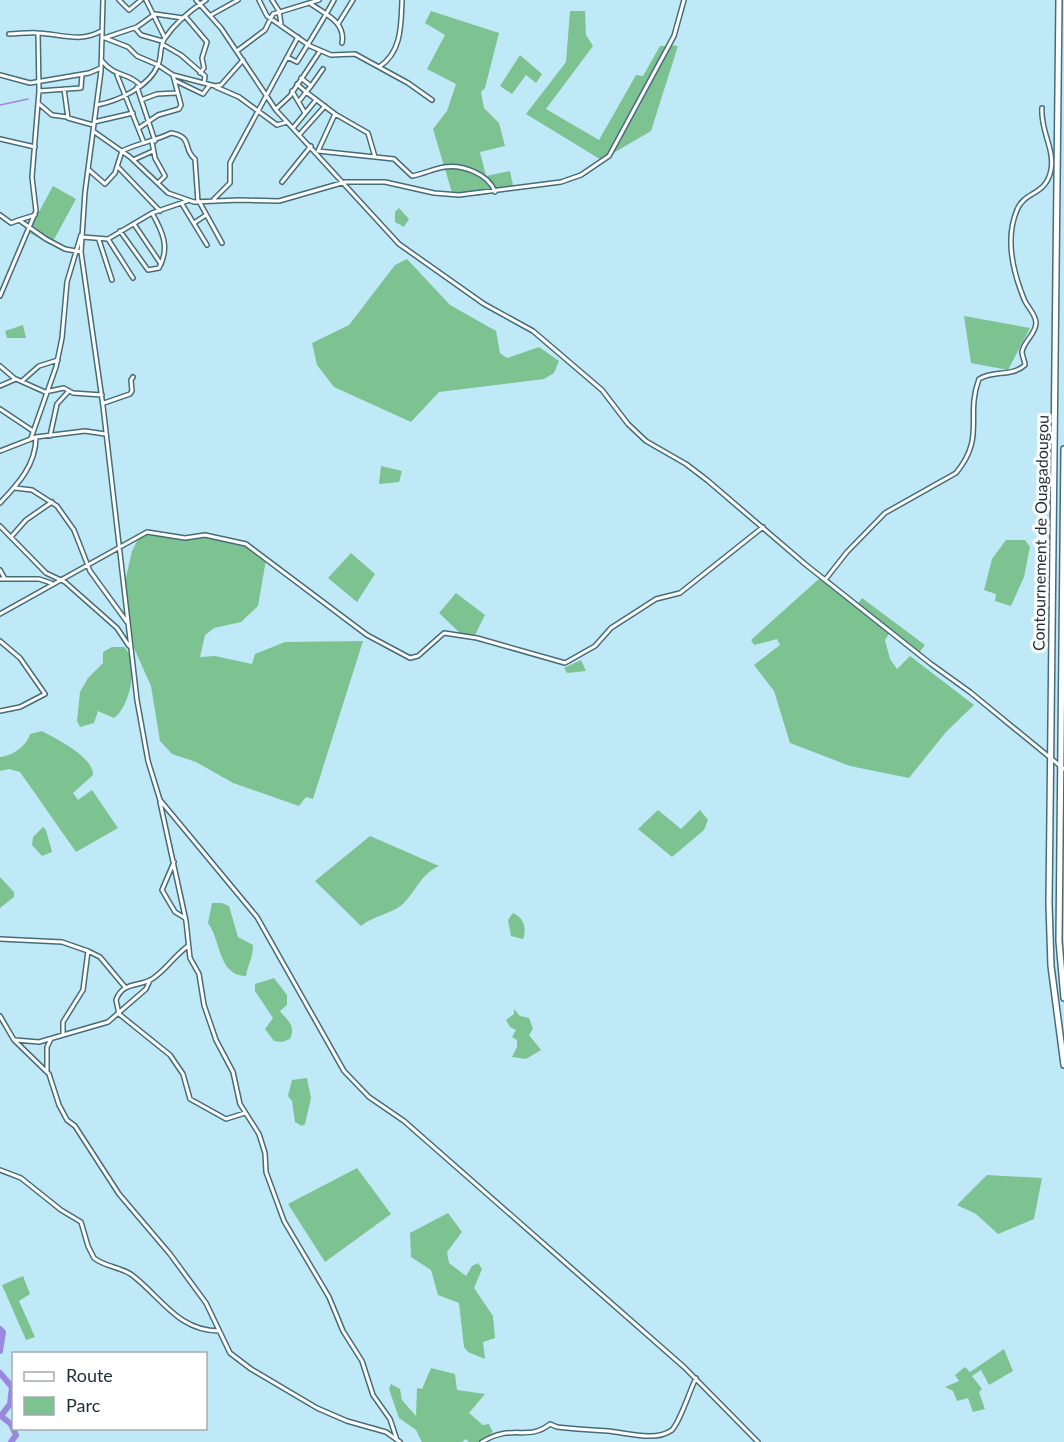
<svg xmlns="http://www.w3.org/2000/svg" width="1064" height="1442" font-family="Lato,sans-serif">
	<rect width="100%" height="100%" fill="#c0e9f8"/>
	<path fill="#7cc391" d="M431 11 499 33 485 88 481 92 484 108 499 123 505 146 480 152 486 176 510 171 514 190 476 196H453L433 129 447 111 456 84 427 69 445 35 425 23Z
		M570 11H585L586 35 593 46 546 109 599 140 636 75 643 76 660 46H666L603 161 526 114 566 62Z
		M670 45 678 46 651 131 610 155Z
		M520 55 542 74 536 83 526 75 512 94 500 86Z
		M53 186 76 199 51 245 28 232Z
		M399 208 409 219 404 227 395 222V212Z
		M407 259 450 305 496 331 500 353 507 358 539 347 559 361 554 373 544 379 439 392 411 422 334 387 317 365 312 343 349 325 395 265Z
		M964 316 1030 328 1008 370 971 363Z
		M23 325 26 338H7L5 331Z
		M381 466 402 471 399 482 379 484Z
		M147 532 186 539 206 536 246 544 266 560 258 606 241 622 214 628 205 635 200 657 215 656 252 664 255 654 285 642 363 641 313 799 306 797 299 806 233 783 196 762 172 754 160 741 151 686 134 648 125 582 132 551 139 537Z
		M1006 540H1025L1030 547 1024 577 1011 606 995 601 996 594 984 590 992 559Z
		M351 553 375 574 357 602 328 578Z
		M821 577 857 605 862 598 925 645 918 654 890 632 885 640 890 659 897 669 910 656 974 705 946 732 909 778 850 766 790 743 774 691 754 665 780 645 777 639 754 645 751 640Z
		M456 593 485 615 475 635 461 634 439 613Z
		M112 647H124C140 661 130 707 114 718L98 711 94 723 80 727 77 721 80 692 88 678 103 663V652Z
		M581 660 586 671 567 673 564 668Z
		M42 731C55 738 94 757 93 775L73 793 78 800 92 790 118 828 76 852 20 772 9 769 0 771V757C12 756 27 746 30 734Z
		M658 810 681 829 700 810 708 820 704 830 672 857 638 829Z
		M43 827 46 830 52 852 42 856 32 845 33 837Z
		M370 836 439 866C421 874 416 891 403 904 391 914 373 916 361 926L315 881Z
		M0 877 14 892V897L0 908Z
		M212 903H222L229 906 238 937 253 945C253 958 248 964 246 976 218 976 221 940 208 923Z
		M513 913C524 918 527 928 523 939L511 936 508 920Z
		M274 978 287 995V1005L280 1011C288 1021 296 1026 290 1039L282 1042 274 1041 265 1029 273 1018 255 991V984Z
		M514 1009 520 1016 529 1018 533 1029 529 1035 541 1050 526 1059 512 1057 517 1047V1040L512 1037 516 1030 510 1027 506 1020 514 1014Z
		M307 1078 311 1098 305 1124 302 1126 295 1122 292 1101 288 1096 292 1080Z
		M357 1168 391 1214 325 1262 288 1204Z
		M987 1175 1042 1178 1034 1219 998 1234 976 1214 957 1205Z
		M448 1213 462 1232 447 1252 449 1263 466 1276 472 1266 478 1263 482 1269 474 1288 493 1316 495 1338 483 1342 485 1359 468 1352 464 1347 459 1303 438 1295 431 1270 411 1257 410 1233Z
		M23 1276 30 1294 19 1301 35 1337 26 1340 2 1285Z
		M1004 1349 1013 1371 989 1385 981 1370 972 1376 982 1389 979 1392 985 1409 973 1412 968 1398 957 1401 953 1391 945 1387 959 1381 955 1375 965 1367 970 1372Z
		M431 1368 455 1374 457 1390 485 1394 469 1413 483 1425 489 1424 493 1432 479 1442H469L466 1439 462 1442H422L416 1430 399 1418 389 1389 391 1384 400 1389 402 1400 416 1416 417 1388 422 1389Z"/>
	<g fill="none" stroke-linecap="round" stroke-linejoin="round">
		<path stroke="#9988de" stroke-width="1.5" d="M0 105 28 99"/>
		<path stroke="#9988de" stroke-width="6" d="M0 1329 3 1332 0 1351
			M0 1373 12 1387 10 1404 1 1416 11 1424 16 1435 11 1442"/>
		<g stroke="#476c79" stroke-width="6">
			<path id="minor" d="M103 0 101 71 85 192 81 252 103 406 137 700 148 761 160 800 257 917 344 1071 369 1097 404 1121 684 1367 758 1442
				M119 0 129 10 141 0
				M146 0 165 38
				M196 0 221 28 276 110 399 244 484 304 533 331 602 390 628 424 646 441 686 464 707 480 805 564 931 664 970 692 1064 769
				M259 0 267 16 310 46 331 55 355 54 408 83 432 100
				M272 0 279 11 281 24
				M311 4C325 14 346 22 342 43
				M211 15 238 0
				M185 16 207 42 202 58 204 68 200 73
				M338 24 353 0
				M135 28 141 35 162 41
				M9 34C19 34 28 32 38 33 60 34 81 43 101 31
				M104 38 137 27 155 14 183 18
				M105 38 128 47 137 56 158 65 173 75 215 86 221 85 243 60
				M162 44 181 55 205 76 204 83
				M237 51 265 30 273 14 319 0
				M287 57 297 62C310 41 322 22 334 0
				M102 61C116 78 128 72 140 85
				M379 67C402 52 401 25 402 0
				M0 75 30 83 89 73 101 68
				M117 75 144 143
				M301 78 311 86 306 92 335 114 368 133 375 157
				M176 81 203 94 209 86
				M297 84 306 92 300 100
				M311 86 323 69
				M137 87 155 141
				M216 87 239 97 277 125 287 122
				M64 89 68 118 93 125
				M39 91 81 88 82 74
				M292 91 305 113
				M141 100 157 94 176 93
				M38 103 52 115 67 117
				M97 105C118 101 149 87 158 65 162 57 159 46 165 38 175 23 191 10 206 0
				M276 109 290 96 320 51
				M94 122 133 113
				M139 128 158 115 179 109 181 105 173 75
				M293 128 316 100
				M93 131 130 157 168 193 194 202 239 200 279 201 345 182H385L434 193 459 195 561 182 581 175 609 156 674 36 684 0
				M300 134 325 106
				M0 139 35 147
				M152 142 155 158 165 176 158 183
				M318 151 394 159 412 176C423 174 433 169 444 167 462 164 489 174 495 192
				M318 151 335 114
				M133 160 153 151
				M118 167 160 211
				M89 170 105 184 115 173 122 151C138 143 155 141 171 133 194 137 182 149 195 159L198 202
				M282 182 311 146
				M214 199 230 183V163L298 37
				M200 203 222 243
				M182 204 207 245
				M0 215 11 223 19 220 46 239 65 249 81 252
				M19 220 35 215
				M194 223 206 215
				M134 224 161 264
				M120 231 148 270 159 268C170 248 163 232 152 213
				M82 237 108 239 152 213 187 201
				M108 239 133 278
				M99 240 112 280
				M0 296 36 211 32 177 39 91 38 33
				M0 366 14 378
				M22 381 39 366 58 360
				M0 386 16 379 45 392 64 388 73 393 102 395
				M104 403 130 394 132 391 131 380 133 377
				M0 409 33 431
				M50 436 57 404 68 392
				M31 438 56 367 62 338 67 282 81 235
				M0 451 36 437 85 431 105 434
				M15 488 32 490 57 506 74 530 90 571 127 622
				M0 503C18 484 36 465 36 437
				M0 526 46 573 65 582 117 628 129 646
				M11 537 26 520 52 502
				M0 570 5 579
				M0 579H39L51 583
				M825 580 847 552 885 513 956 473C986 437 965 416 979 379 994 370 1012 377 1025 365 1025 361 1022 356 1022 352 1023 342 1036 334 1036 323 1036 314 1027 307 1024 299 1013 272 1005 238 1017 210 1024 191 1046 196 1051 170 1055 149 1040 130 1042 108
				M0 614 147 532 185 538 205 535 246 544 367 635 410 658 418 656 444 633 477 638 565 663 595 646 611 628 656 599 680 593 763 527
				M0 641 20 658 45 694 20 707 0 711
				M160 802 186 921 190 958 199 974 204 1005 216 1040 233 1072 240 1104 259 1134 265 1153 266 1172 284 1221 329 1297 343 1331 362 1361 373 1395 390 1419 397 1440
				M174 862 162 890 175 912 185 918
				M0 939 62 942 88 951 100 957 125 987
				M188 946C175 955 165 971 152 979 139 987 123 981 116 1000L119 1014 170 1055 183 1074 190 1099 226 1119 245 1113
				M0 1016 14 1040 49 1074 59 1105 67 1120 75 1126 119 1194 170 1254 206 1303 230 1353 251 1369 317 1408 347 1421 386 1432 400 1442
				M63 1034V1022L83 990 88 951
				M15 1040 39 1042 108 1022 146 989 150 980
				M47 1072V1047L51 1039
				M0 1170 21 1178 61 1210 81 1222 88 1246 94 1258C105 1267 121 1267 132 1275 161 1297 178 1331 219 1331
				M482 1442C512 1423 528 1442 550 1424L557 1427C574 1429 591 1430 608 1431 627 1433 656 1442 672 1430 681 1420 689 1392 696 1378"/>
		</g>
		<g stroke="#476c79" stroke-width="8">
			<path id="highway" d="M1059 0 1049 904 1051 966 1064 1065
				M1064 449 1059 941 1064 998"/>
		</g>
		<use href="#minor" stroke="#fff" stroke-width="3"/>
		<use href="#highway" stroke="#fff" stroke-width="5"/>
	</g>
	<g text-anchor="middle" dominant-baseline="central" stroke-width="6" stroke-linejoin="round" paint-order="stroke">
		<g font-size="16" fill="#1e2e34" stroke="#fff">
			<text transform="translate(1040 533) rotate(-89)">Contournement de Ouagadougou</text>
		</g>
	</g>
	<rect x="12" y="1352" width="195" height="78" fill="#ffffff" stroke="#a5abae" stroke-width="1.5"/>
	<rect x="24" y="1372" width="30" height="9" fill="#ffffff" stroke="#a5abae" stroke-width="1.5"/>
	<text x="66" y="1382" font-size="18" fill="#1e2e34">Route</text>
	<rect x="24" y="1397" width="30" height="18" fill="#7cc391" stroke="#a5abae" stroke-width="1.5"/>
	<text x="66" y="1412" font-size="18" fill="#1e2e34">Parc</text>
</svg>
